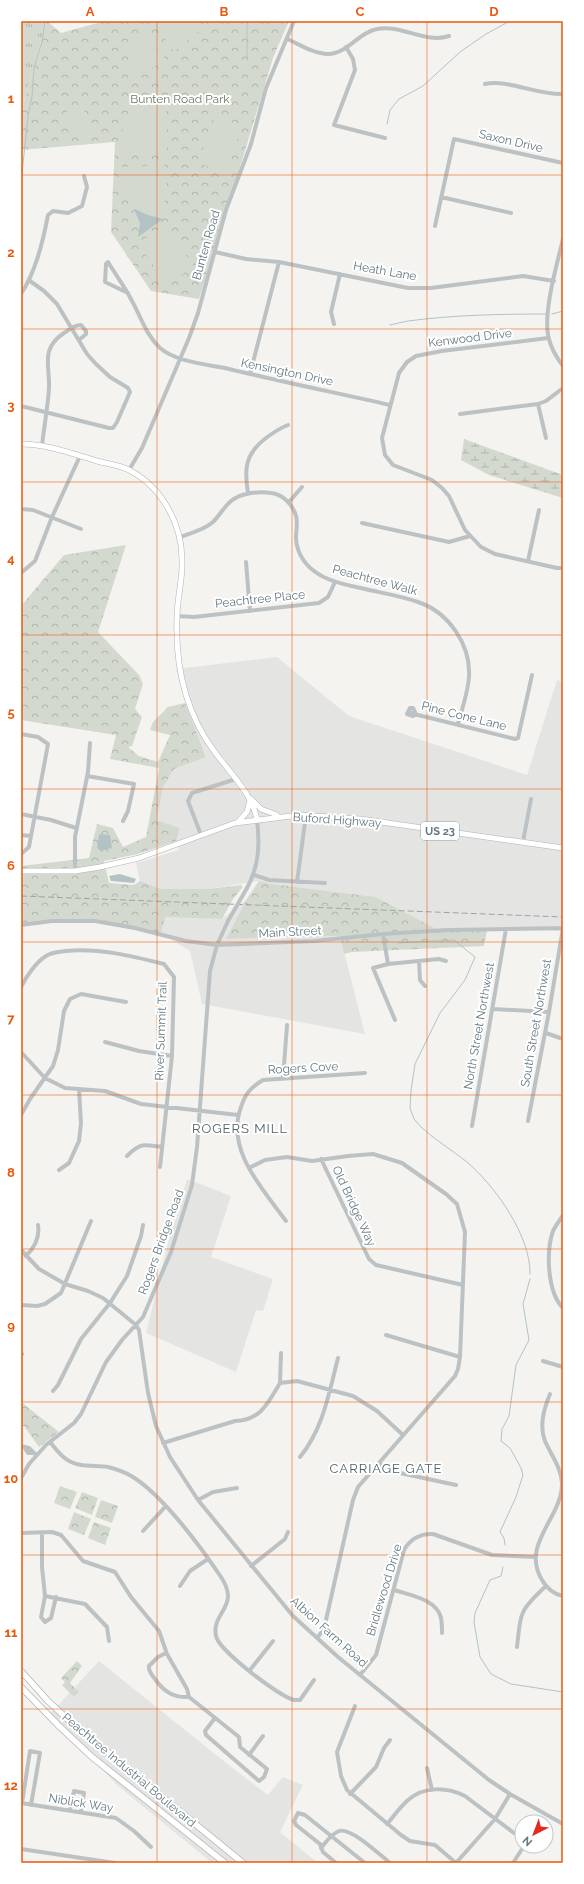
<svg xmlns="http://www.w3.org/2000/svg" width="584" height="1884" font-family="Raleway,sans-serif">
	<defs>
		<pattern id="grass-tufts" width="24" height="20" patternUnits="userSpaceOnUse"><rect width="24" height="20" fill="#d4d9cf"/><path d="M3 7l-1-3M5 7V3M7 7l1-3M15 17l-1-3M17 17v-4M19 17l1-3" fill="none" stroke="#afb5ad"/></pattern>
		<pattern id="forest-crowns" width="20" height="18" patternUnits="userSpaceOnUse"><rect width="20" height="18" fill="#d4d9cf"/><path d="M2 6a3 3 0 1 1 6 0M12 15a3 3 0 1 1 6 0" fill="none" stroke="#afb5ad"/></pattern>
		<pattern id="wetland-marsh" width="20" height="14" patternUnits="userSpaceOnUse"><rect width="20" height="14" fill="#d4d9cf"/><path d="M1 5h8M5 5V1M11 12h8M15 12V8" fill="none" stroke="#afb5ad"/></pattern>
	</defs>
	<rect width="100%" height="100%" fill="#f4f3ef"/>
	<path fill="#e4e5e3" d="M277 657 349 716 527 775 557 680 563 682V931L435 929 376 897 272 884 259 881 208 889H161L140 881 136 863 179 850 176 841 180 828 157 820 163 787 174 769 206 756 189 715 176 669Z
		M246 900 226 939 340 936 365 1034 202 1004 190 951 161 933 164 916 222 919Z
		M187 1179 231 1196 211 1257 273 1279 263 1311 256 1310 236 1372 146 1333 167 1247Z
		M99 1661 230 1766 268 1795 283 1777 303 1785 280 1832 318 1863H212L117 1785 50 1714Z"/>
	<path fill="url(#grass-tufts)" d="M21 21H47L21 112Z"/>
	<path fill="url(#forest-crowns)" d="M47 21 61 33 105 21H289L273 58 221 230 199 299 151 291 111 232 115 142 21 150V112Z
		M126 545 98 632 139 675 143 684 135 709 142 717 132 746 128 747 139 756 158 762 170 735 150 730 153 722 168 707 185 703 206 757 174 769 163 787 157 820 180 828 176 841 138 854 104 861 109 883 134 885 140 881 161 889H208L242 885V888L233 899 222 919 165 917 161 933 88 920 21 924V866L89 858 97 824 113 828 123 847 146 837 159 768 110 759 116 735 21 720V606L64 555Z
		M259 881 272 884 376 897 436 929 487 930 484 946 352 952 344 954 340 936 226 939 246 900Z
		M21 1402 59 1432 39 1447 24 1426H21Z
		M60 1486 77 1492 70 1509 54 1503Z
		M82 1492 98 1498 92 1515 75 1508Z
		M101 1500 118 1506 112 1523 95 1517Z
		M74 1512 91 1519 84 1535 68 1529Z
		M94 1522 111 1528 105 1545 88 1538Z
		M77 1661 82 1666 70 1683 79 1692 74 1697 62 1685 65 1682 61 1678Z"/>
	<path fill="url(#wetland-marsh)" d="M464 439 563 475V498L489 475 461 460Z"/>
	<path fill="#d4d9cf" d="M153 21H195L202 28 176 50 172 49Z
		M142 31 164 57V60L136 79C123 63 127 43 142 31Z
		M166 101 167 149 164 151 118 150C122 120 135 105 166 101Z
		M77 105H80L88 116 87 118 75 127 72 126 65 116V113Z
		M215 116 242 126 226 173 198 163Z
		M89 120 99 132 98 134 84 143 76 131Z
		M164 165 168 169 163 216C137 212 119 195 118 167Z
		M164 225 194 266 168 285 138 244Z"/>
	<path fill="#b3c3c5" d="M134 209 148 215 163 219 138 237 140 223Z
		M101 834 110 835 112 848 100 851 97 847 99 835Z
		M120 874 136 879 134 883 111 881 109 876Z"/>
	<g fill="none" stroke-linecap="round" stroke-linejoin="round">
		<path stroke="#b3c3c5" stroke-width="1" d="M247 59V21
			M387 124 390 110 399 99 423 86 460 52 486 34 510 21
			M21 183 28 116 32 97 34 67 42 42 45 21
			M552 314 563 311
			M390 325C396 324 402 322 408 321 453 315 501 314 546 314
			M398 943 454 940 475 957 465 980 440 1013 415 1064 411 1091 410 1108 414 1119 421 1127C435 1140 452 1150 467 1162 495 1186 531 1236 530 1274
			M505 1545 504 1538 500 1532 516 1497 523 1475 521 1468 510 1448 501 1441 502 1429 509 1416 516 1365 529 1340 523 1304 530 1279
			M503 1567 501 1576 490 1580 475 1613 474 1622 480 1657 491 1674 511 1684 563 1692"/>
		<g stroke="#aeb4b7" stroke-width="6">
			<path id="major" d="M21 444C47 444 73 454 97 461 108 464 120 465 129 470 162 487 182 524 182 560 183 579 177 598 177 617 176 643 178 669 186 695 192 714 202 735 214 751 230 773 251 792 257 819
				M251 799 261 809 277 815
				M238 822 247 812 250 800
				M21 871H75L100 867 139 858 235 823 299 815 360 819 563 848"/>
		</g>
		<g stroke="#b0b5b7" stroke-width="7">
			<path id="highway" d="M21 1671 48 1701 73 1724 243 1863
				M21 1687 59 1726 92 1757 225 1863"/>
		</g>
		<path stroke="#bcc2c4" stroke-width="4" d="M287 39C299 44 314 54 328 54 347 54 359 32 377 29 401 24 426 44 449 36
			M346 47 353 59 355 70 334 125 385 138
			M485 84C507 79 537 95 563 94
			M441 197 511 213
			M435 226 454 139 563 163
			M563 239C557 264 542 315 549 339 551 348 557 358 563 366
			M215 252 246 259 279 262 408 288H431L523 276 554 281
			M128 293 105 282 106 264 108 262C116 275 125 287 132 301 141 317 146 335 160 348 178 363 207 364 229 369 283 382 337 393 390 405
			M21 294C36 271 43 241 48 215L53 211 68 213 82 206 87 187 84 176
			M334 324 331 312 340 274
			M548 338 442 351 416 356 407 362 399 373 382 438 385 455 393 465 432 480 442 488 449 496 465 530 481 547 495 554 557 568H563
			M250 374 279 262
			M538 404 546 438
			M21 406 109 428H113L117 422 130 392 128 388 110 377 96 364 87 354 57 304 44 291 30 281
			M460 414 538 404 546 401 563 388
			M42 446C44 426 48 407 49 388 50 365 40 349 64 333 70 329 74 325 81 325L86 331V334L79 340
			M129 470 142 448 189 338 198 313 226 210 251 144 266 88 294 21
			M248 493C244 469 245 454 266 438 274 432 280 428 288 425
			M289 502 302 487
			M21 509 33 510 81 529
			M362 523 449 542 470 536
			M180 537C191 533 204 530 213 522 219 516 224 507 231 501 241 493 258 491 271 493 283 494 293 505 296 516 298 523 296 531 296 537 296 550 303 563 314 571 328 582 348 585 365 589 382 593 401 596 418 602 448 612 471 644 469 677 468 692 462 709 458 724
			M528 561 539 510
			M246 562 250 611
			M21 573 35 561 52 517 80 456
			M177 616 194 617 319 603 328 597 335 582
			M410 708H413L415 712 410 713 415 714 413 716 407 714Z
			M410 713 515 739 518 738 532 675
			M21 734 38 737 48 744 29 847 21 854
			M87 776 134 784 128 811 123 821
			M21 814 51 820 76 828
			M21 835 31 836
			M201 835 188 801 192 793 236 779
			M523 842 531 799
			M75 871V837L88 772 90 743
			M254 875 269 880 325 883
			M297 882 306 815
			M247 888C259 866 260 845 257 819
			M21 925 52 921H95L135 928 186 941 217 945 314 941 383 934 448 930 563 928
			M383 934 388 964
			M419 961 420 980 425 986
			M21 987C26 977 36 962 46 956 52 952 59 952 66 951 100 948 132 956 164 964L174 977 172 1056 160 1167
			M493 1009 549 1012
			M395 1020 373 968 388 964 439 959 446 961
			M546 1033 560 1038
			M105 1042 139 1051 172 1056
			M21 1052 45 1078 65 1088 105 1091 141 1104 238 1115
			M283 1079 287 1025
			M21 1115 30 1099 53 1066 58 1050 64 1011 70 999 81 994 126 1002
			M528 1121 549 1012 563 928
			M472 1126 506 929
			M127 1156C140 1143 144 1144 162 1147
			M321 1159 369 1259 376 1265 463 1285
			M249 1168 265 1160 287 1157 312 1161 348 1156 373 1154 402 1163 446 1194 457 1204 465 1232 460 1357 458 1369 455 1376 358 1487 353 1500 324 1629 317 1638
			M59 1170 69 1163 79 1141 81 1123 79 1089
			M563 1215C560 1220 556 1225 553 1231 546 1251 547 1292 563 1308
			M286 1221C263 1189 225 1150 241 1107 245 1094 251 1087 263 1080L365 1073
			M21 1250 39 1269 65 1284 88 1291 103 1298 136 1325 139 1330 148 1393 156 1426 170 1457 198 1500 293 1616 338 1657 489 1780 510 1794 563 1824
			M26 1256C35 1247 40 1237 38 1225
			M21 1305 37 1306 45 1304 61 1293 91 1221
			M386 1335 460 1357
			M21 1355 22 1354
			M543 1361 563 1367
			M280 1383 297 1381 353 1396 377 1411 403 1435
			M280 1383 281 1353
			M53 1391 58 1385 81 1339 110 1303 127 1276 141 1236 143 1225
			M550 1394C544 1408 539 1426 545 1441 551 1455 561 1467 562 1483 563 1517 520 1544 542 1580 547 1589 554 1594 563 1596
			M50 1442C55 1448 60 1455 66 1459 78 1468 94 1465 108 1467 116 1469 125 1472 133 1477 163 1496 201 1547 221 1577 241 1607 211 1612 216 1636 218 1650 280 1697 294 1700 295 1700 300 1700 300 1700L314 1680
			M163 1443 235 1421C261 1420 268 1403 280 1383
			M21 1446 29 1448 36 1455
			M24 1447 28 1453H33
			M300 1457C323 1429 329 1393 338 1358
			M379 1463 386 1470 456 1485
			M21 1478 29 1464 46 1445 74 1423 81 1414 106 1362 122 1340 143 1317 171 1252 192 1185 197 1147 210 971 217 945 228 921
			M198 1500 213 1492 237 1488
			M143 1531 165 1507
			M21 1533 52 1532 61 1535 83 1561 115 1572 131 1597 159 1631 167 1654 187 1689 189 1697 239 1737 240 1747 267 1769 264 1777 259 1781 206 1735 205 1731 215 1718
			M42 1533V1567L45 1596 85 1604 107 1627 109 1641
			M251 1566 285 1539 288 1532
			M180 1586 190 1571 208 1559
			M394 1590C409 1595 437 1599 441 1618 442 1623 442 1628 442 1633
			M45 1596 41 1617 45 1622 51 1618 56 1597
			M517 1647C521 1612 519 1611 546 1586
			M166 1653 158 1657 149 1666C148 1671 152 1675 155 1679 164 1692 174 1698 189 1697
			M250 1670 273 1641
			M360 1675 376 1655 404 1550C410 1539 421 1533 433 1534L492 1555 536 1557
			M355 1706 337 1752 341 1776 347 1790 401 1835 410 1841 435 1845 456 1863
			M249 1755 263 1736
			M427 1768 432 1790
			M350 1794 376 1767 384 1748 390 1740
			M21 1803 116 1818 134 1831 151 1847
			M22 1803 30 1751 40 1753 31 1805
			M70 1810 74 1791 84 1793 81 1812
			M387 1824C394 1816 400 1807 408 1800 424 1786 447 1787 465 1796L522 1839
			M321 1848C326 1842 331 1834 339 1831 351 1827 380 1855 390 1863
			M21 1849 115 1863
			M336 1863 323 1852 320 1844 296 1825 294 1821 298 1813 305 1815 365 1863
			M456 1863 495 1819 510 1794
			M513 1863 524 1846"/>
		<use href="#major" stroke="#fff" stroke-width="5"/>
		<use href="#highway" stroke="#fff" stroke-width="5.5"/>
		<path stroke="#9ba5a8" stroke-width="1" stroke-dasharray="6 3" stroke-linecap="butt" d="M21 896 563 917"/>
		<path stroke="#bcc2c4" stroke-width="4" d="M228 921 247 888"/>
	</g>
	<path fill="none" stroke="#e8590c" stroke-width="1" stroke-opacity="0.55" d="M157 21V1863M292 21V1863M427 21V1863M21 175H563M21 329H563M21 482H563M21 635H563M21 789H563M21 942H563M21 1095H563M21 1249H563M21 1402H563M21 1555H563M21 1709H563"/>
	<g text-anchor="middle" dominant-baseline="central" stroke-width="4" stroke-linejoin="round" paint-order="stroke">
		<rect fill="#fff" stroke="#91a1a7" stroke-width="1" x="421" y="822" width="38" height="18" rx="3"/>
		<g font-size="11" font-weight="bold" fill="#627981">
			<text x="440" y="831">US 23</text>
		</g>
		<g font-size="12" fill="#6a7861" stroke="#fff">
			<text x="180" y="99">Bunten Road Park</text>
		</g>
		<g font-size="12" fill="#627981" stroke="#fff">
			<text transform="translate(511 141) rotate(13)">Saxon Drive</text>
			<text transform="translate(206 245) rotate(-74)">Bunten Road</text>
			<text transform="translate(385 271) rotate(10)">Heath Lane</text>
			<text transform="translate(470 338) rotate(-7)">Kenwood Drive</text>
			<text transform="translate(287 372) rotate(12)">Kensington Drive</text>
			<text transform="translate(375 580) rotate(15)">Peachtree Walk</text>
			<text transform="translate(260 599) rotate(-6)">Peachtree Place</text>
			<text transform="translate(464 716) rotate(14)">Pine Cone Lane</text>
			<text transform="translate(337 820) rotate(4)">Buford Highway</text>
			<text transform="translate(290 932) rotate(-3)">Main Street</text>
			<text transform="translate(536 1023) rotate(-80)">South Street Northwest</text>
			<text transform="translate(479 1026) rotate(-80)">North Street Northwest</text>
			<text transform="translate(161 1031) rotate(-88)">River Summit Trail</text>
			<text transform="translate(303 1068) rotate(-3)">Rogers Cove</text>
			<text transform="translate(354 1206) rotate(65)">Old Bridge Way</text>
			<text transform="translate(161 1242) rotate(-70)">Rogers Bridge Road</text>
			<text transform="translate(384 1590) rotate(-73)">Bridlewood Drive</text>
			<text transform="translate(329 1632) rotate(42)">Albion Farm Road</text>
			<text transform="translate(129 1770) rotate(40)">Peachtree Industrial Boulevard</text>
			<text transform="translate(81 1803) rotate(9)">Niblick Way</text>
		</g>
		<g font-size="13" letter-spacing="1" fill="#506166" stroke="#fff">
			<text x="240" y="1128">ROGERS MILL</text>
			<text x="386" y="1468">CARRIAGE GATE</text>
		</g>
	</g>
	<rect width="584" height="1884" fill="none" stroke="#ffffff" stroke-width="44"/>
	<g transform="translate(534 1834) rotate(222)"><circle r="19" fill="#ffffff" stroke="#c0c9cd"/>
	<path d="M0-3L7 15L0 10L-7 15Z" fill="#e42920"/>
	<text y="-6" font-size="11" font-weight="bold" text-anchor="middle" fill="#627981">N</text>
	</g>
	<rect x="22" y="22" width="540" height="1840" fill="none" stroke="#e8590c" stroke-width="1.5"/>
	<g font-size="13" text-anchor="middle" font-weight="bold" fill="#e8590c">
		<text x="90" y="16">A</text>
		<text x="224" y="16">B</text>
		<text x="360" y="16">C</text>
		<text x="494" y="16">D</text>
		<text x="11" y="103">1</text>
		<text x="11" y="257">2</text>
		<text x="11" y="410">3</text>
		<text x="11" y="563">4</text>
		<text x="11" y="717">5</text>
		<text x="11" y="870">6</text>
		<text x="11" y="1023">7</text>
		<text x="11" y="1177">8</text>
		<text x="11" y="1330">9</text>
		<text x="11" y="1483">10</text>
		<text x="11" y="1637">11</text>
		<text x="11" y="1790">12</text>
	</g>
</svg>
